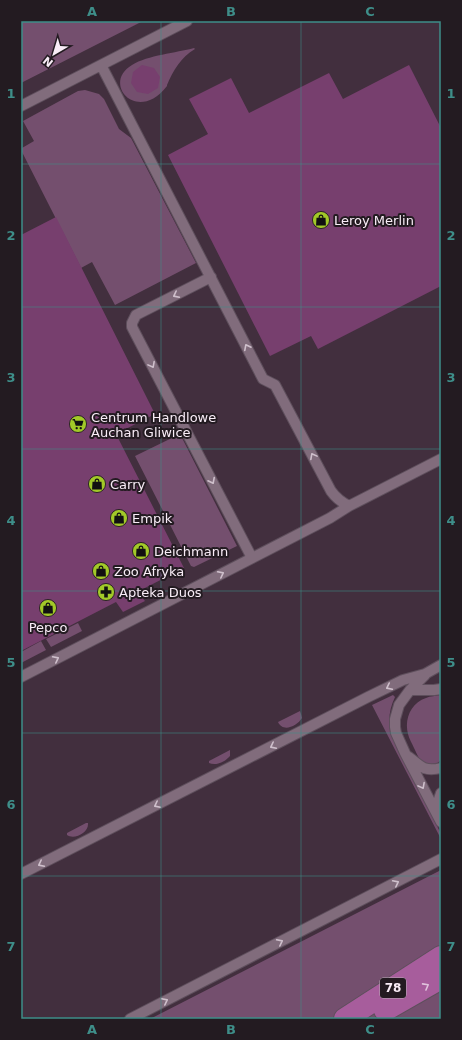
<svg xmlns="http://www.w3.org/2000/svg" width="462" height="1040" font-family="'DejaVu Sans',sans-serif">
	<rect width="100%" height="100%" fill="#422f3e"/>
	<path fill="#744f6e" d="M21 21H143L21 83Z
		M194 48 195 49C181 57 173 71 167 85V86C137 125 101 83 132 65 148 55 176 53 194 48Z
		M85 90 99 94 104 99 119 129 131 138 196 263 115 305 92 262 81 268 21 150V146L22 148 34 141 23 121 78 91Z
		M180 434 237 546 194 567 191 566 135 456Z
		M78 623 82 631 51 647 46 639Z
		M41 641 46 650 21 663V652Z
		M393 695 395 697C389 710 388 720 391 734L441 834V839L372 705Z
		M441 695V760C438 763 433 767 427 765 420 763 417 754 414 748 412 743 409 739 408 734 404 719 411 703 426 698 430 696 436 696 441 695Z
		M300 711 301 714 302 718C297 726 283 733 278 722Z
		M230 750V756C225 762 216 766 209 763V761Z
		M86 823H88C89 833 74 840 67 835V833Z
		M441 870V1019H150Z"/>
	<path fill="#773f6e" d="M142 65 154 68 160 77 158 88 148 94 137 92 131 83 133 72Z
		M409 65 441 128V286L318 349 311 336 270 356 168 155 208 134 189 99 231 78 249 113 329 73 343 99Z
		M56 217 155 414 116 434 184 568 137 592 145 601 123 612 116 602 21 651V235Z"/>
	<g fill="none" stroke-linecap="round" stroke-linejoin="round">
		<g stroke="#5e4f5c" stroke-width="12">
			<path id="service" d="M101 65 263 379 275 385 331 491C336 498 341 502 349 506
				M21 106 187 21
				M211 277 136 315 132 323V327L252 558
				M425 675 410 690 399 705 395 719V727L396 733 405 753 441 822
				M21 677 330 518 349 506 441 459
				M410 690H434L441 689
				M409 757C421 767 425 772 441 768
				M438 814V802L441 793
				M21 874 368 697 403 680 425 674 441 665
				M130 1019 441 859"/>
		</g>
		<g stroke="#5e4f5c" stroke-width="24">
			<path id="primary" d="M385 1010 441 978
				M345 1019 441 957"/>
		</g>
		<use href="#service" stroke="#816c7c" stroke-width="10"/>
		<use href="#primary" stroke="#a75d9c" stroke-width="22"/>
	</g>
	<defs><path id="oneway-chevron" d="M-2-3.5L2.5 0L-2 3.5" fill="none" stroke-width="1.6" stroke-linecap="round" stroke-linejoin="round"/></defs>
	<g stroke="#cfc0cc">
		<use href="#oneway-chevron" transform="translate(176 295) rotate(153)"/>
		<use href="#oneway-chevron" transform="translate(247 347) rotate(-117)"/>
		<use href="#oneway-chevron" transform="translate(152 365) rotate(62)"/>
		<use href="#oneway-chevron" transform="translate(313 456) rotate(-118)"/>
		<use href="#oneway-chevron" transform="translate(212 481) rotate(63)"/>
		<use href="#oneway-chevron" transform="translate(221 574) rotate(-27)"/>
		<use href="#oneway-chevron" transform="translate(56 659) rotate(-27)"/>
		<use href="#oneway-chevron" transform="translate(389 687) rotate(154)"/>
		<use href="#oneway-chevron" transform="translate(273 746) rotate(153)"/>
		<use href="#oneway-chevron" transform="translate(422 786) rotate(62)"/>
		<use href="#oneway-chevron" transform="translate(157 805) rotate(153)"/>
		<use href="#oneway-chevron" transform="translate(41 864) rotate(153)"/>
		<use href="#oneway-chevron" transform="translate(396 883) rotate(-27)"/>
		<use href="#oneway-chevron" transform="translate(280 942) rotate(-27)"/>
		<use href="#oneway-chevron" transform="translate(165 1001) rotate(-27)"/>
	</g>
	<use stroke="#e0c2dc" href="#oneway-chevron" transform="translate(426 986) rotate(-29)"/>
	<path fill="none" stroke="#3e8e89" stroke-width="1" stroke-opacity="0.55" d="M161 21V1019M301 21V1019M21 164H441M21 307H441M21 449H441M21 591H441M21 733H441M21 876H441"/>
	<defs>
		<g id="shop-disc" transform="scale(0.9)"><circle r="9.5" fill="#a2c928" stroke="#231b21"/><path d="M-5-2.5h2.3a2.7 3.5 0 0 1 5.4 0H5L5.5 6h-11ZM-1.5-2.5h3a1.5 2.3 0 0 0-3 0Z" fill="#111"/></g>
		<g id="supermarket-disc" transform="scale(0.9)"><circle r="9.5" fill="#a2c928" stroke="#231b21"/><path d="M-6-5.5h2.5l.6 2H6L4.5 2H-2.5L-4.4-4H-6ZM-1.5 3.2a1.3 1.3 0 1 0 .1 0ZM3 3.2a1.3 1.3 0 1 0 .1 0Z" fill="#111"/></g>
		<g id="pharmacy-disc" transform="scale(0.9)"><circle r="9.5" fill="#a2c928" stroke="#231b21"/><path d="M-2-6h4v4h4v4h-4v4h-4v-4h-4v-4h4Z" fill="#111"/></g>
	</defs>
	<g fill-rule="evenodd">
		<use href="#shop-disc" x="321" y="220"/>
		<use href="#supermarket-disc" x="78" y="424"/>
		<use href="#shop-disc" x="97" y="484"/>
		<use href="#shop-disc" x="119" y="518"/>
		<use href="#shop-disc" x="141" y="551"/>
		<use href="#shop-disc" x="101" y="571"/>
		<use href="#pharmacy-disc" x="106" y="592"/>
		<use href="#shop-disc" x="48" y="608"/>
	</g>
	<g text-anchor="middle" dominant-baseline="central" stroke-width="4" stroke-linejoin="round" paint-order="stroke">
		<rect fill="#231b21" stroke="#b9aeb7" stroke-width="1" x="380" y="978" width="26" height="20" rx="3"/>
		<g font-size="12" font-weight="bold" fill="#f9edf7">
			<text x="393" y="988">78</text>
		</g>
		<g font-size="13" fill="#f9edf7" stroke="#231b21" text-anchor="start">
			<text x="334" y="220">Leroy Merlin</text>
			<text x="91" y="417">Centrum Handlowe<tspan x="91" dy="15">Auchan Gliwice</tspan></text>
			<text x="110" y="484">Carry</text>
			<text x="132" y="518">Empik</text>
			<text x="154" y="551">Deichmann</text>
			<text x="114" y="571">Zoo Afryka</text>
			<text x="119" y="592">Apteka Duos</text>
			<text x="48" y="627" text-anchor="middle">Pepco</text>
		</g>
	</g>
	<rect width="462" height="1040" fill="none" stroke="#231b21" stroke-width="44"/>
	<g transform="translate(54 54) rotate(218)" stroke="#231b21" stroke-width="3" paint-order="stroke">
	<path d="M0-3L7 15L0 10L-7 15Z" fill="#f9edf7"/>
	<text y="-6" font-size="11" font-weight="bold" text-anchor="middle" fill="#f9edf7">N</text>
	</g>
	<rect x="22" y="22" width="418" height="996" fill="none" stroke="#3e8e89" stroke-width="1.5"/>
	<g font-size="13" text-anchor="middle" font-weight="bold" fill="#3e8e89">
		<text x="92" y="16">A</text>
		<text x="231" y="16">B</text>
		<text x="370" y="16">C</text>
		<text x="11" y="98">1</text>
		<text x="451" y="98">1</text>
		<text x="11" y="240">2</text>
		<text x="451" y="240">2</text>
		<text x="11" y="382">3</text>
		<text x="451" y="382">3</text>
		<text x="11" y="525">4</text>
		<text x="451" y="525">4</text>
		<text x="11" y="667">5</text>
		<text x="451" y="667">5</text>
		<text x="11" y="809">6</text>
		<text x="451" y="809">6</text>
		<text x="11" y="951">7</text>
		<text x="451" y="951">7</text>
		<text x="92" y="1034">A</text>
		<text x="231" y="1034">B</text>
		<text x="370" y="1034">C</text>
	</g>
</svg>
